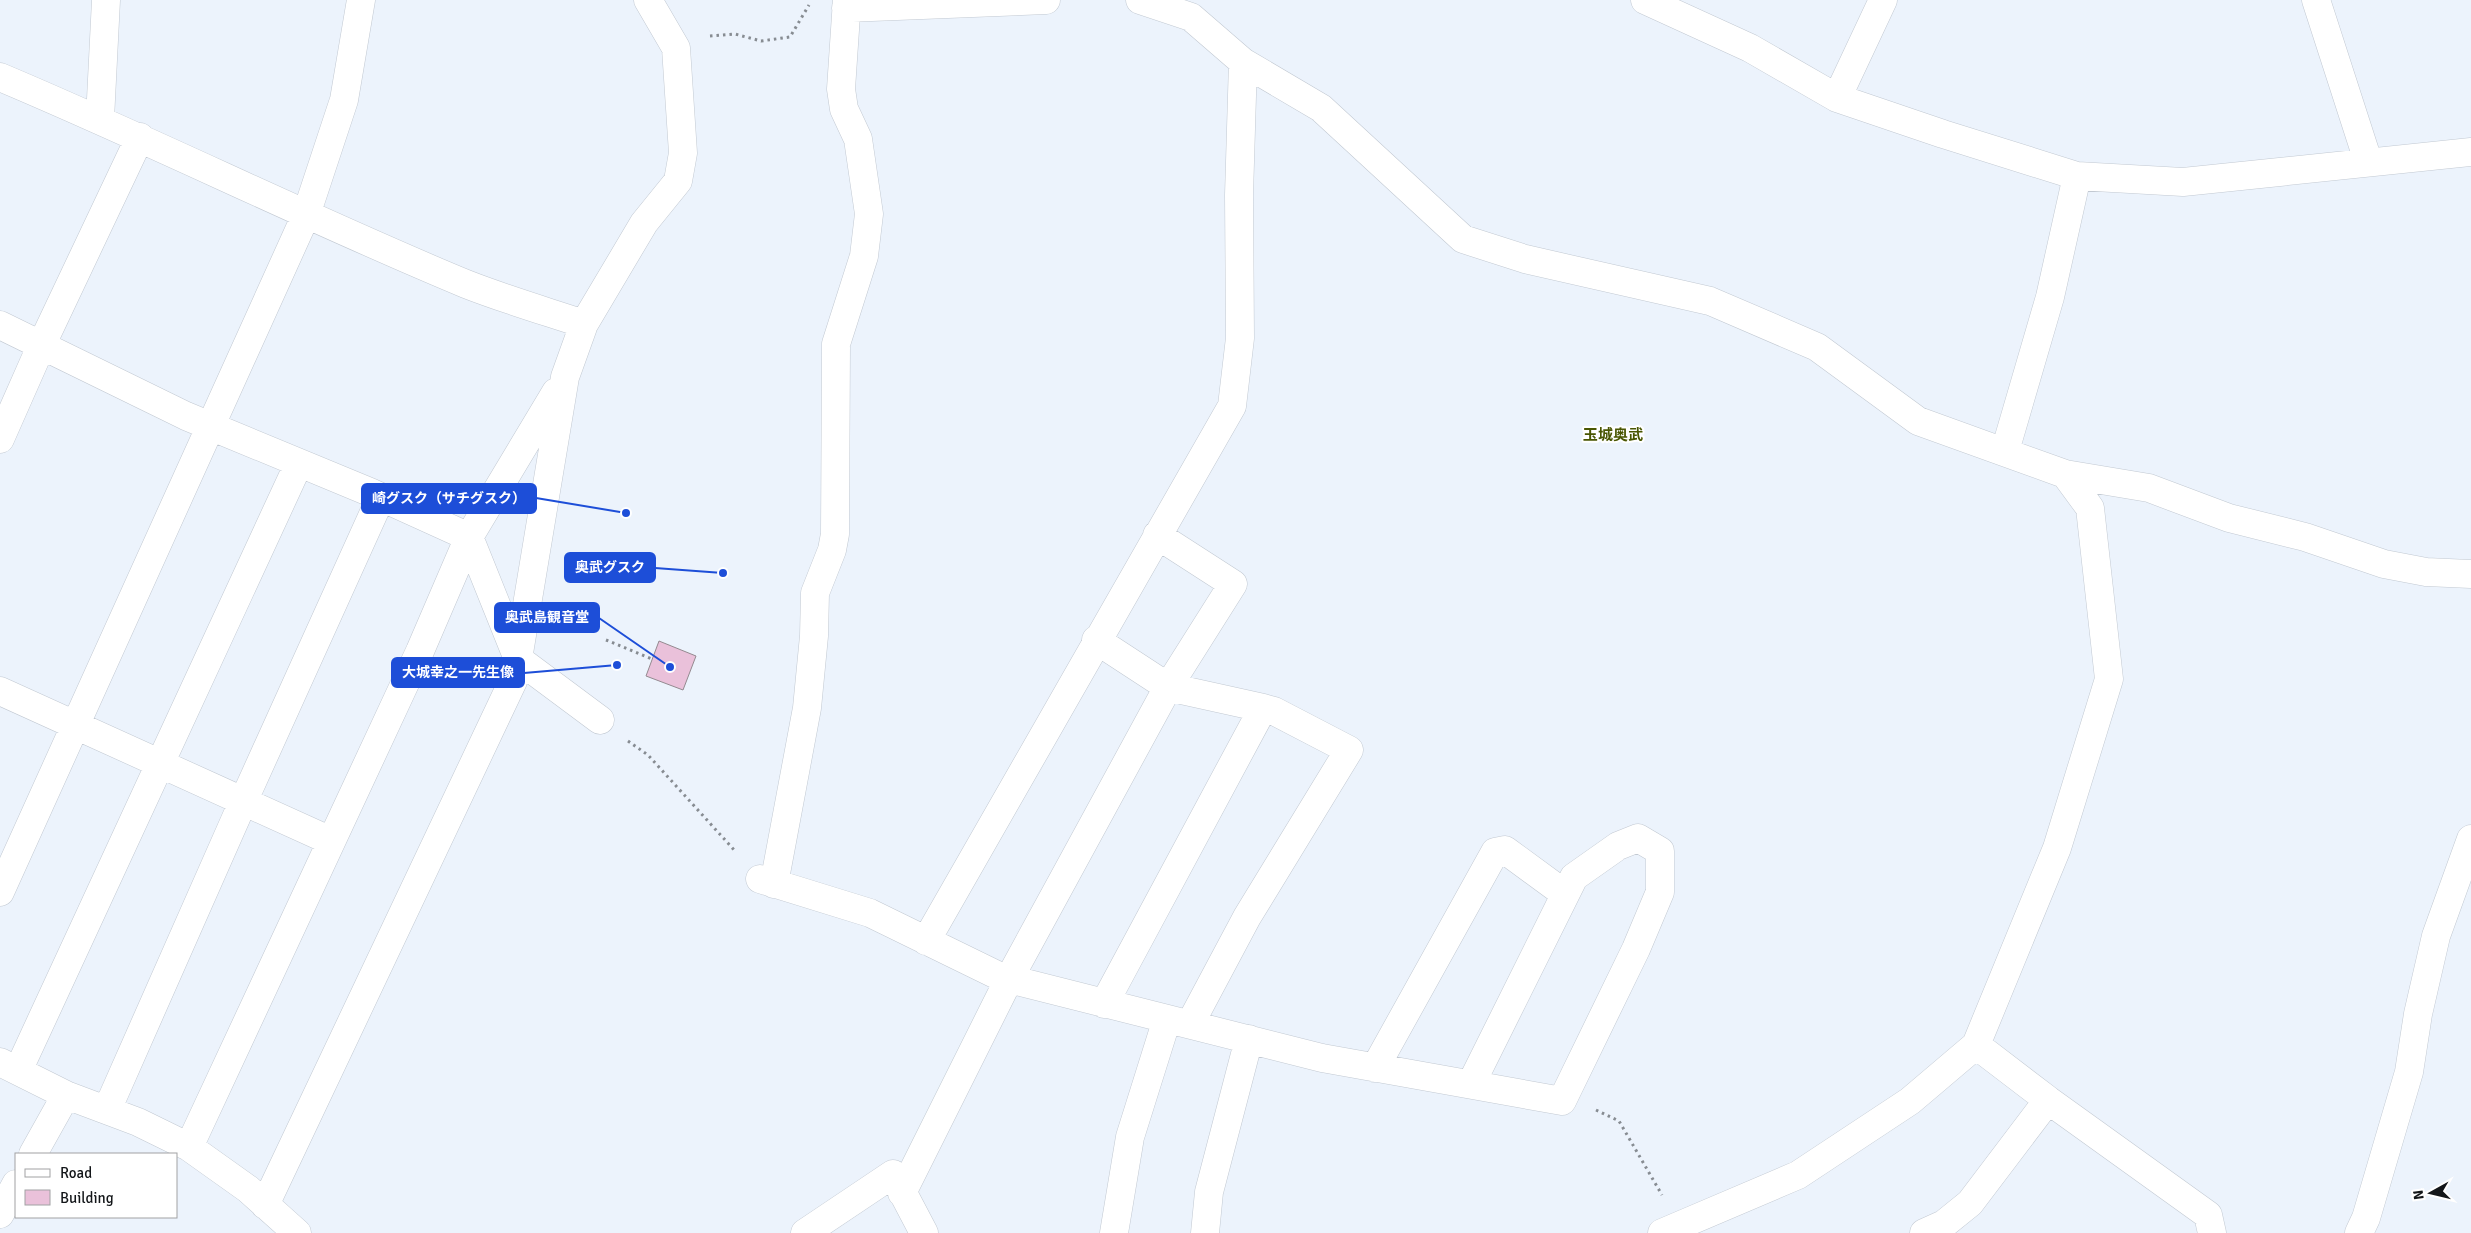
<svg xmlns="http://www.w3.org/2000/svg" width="2471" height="1233" font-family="Signika,'Noto Sans JP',sans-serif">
	<rect width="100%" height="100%" fill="#ecf3fc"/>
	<path fill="#eac1da" stroke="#948a90" d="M659 641 696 656 683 690 646 676Z"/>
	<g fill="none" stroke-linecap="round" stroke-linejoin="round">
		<g stroke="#c2c9d2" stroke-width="29">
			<path id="street" d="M1140 0 1191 17 1243 62 1321 108 1463 239 1525 259 1710 301 1817 347 1918 421 2065 474 2090 508 2109 679 2057 848 1976 1045 1910 1101 1798 1175 1662 1233
				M1645 0 1750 48 1837 98 1943 134 2077 176 2183 182 2471 152
				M2316 0 2368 161
				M846 8 1046 0
				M0 77C157 143 309 219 466 284 504 299 545 311 584 324
				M1837 98 1883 0
				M100 119 106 0
				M0 325 186 416 372 493 469 537 518 659 600 720
				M0 439 42 344 140 137
				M2005 451 2050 297 2077 176
				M2065 474 2149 488 2229 518 2305 537 2384 564 2426 572 2471 574
				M1096 640 1168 687 1263 708 1104 1004
				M0 691 331 841
				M760 879 870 913 1001 977 1322 1058C1402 1072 1482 1086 1562 1101L1636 949 1660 892V851L1638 838 1618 846 1574 877 1471 1084
				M774 884 807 708 814 636 815 593 832 550 835 534 836 344 864 256 869 214 858 139 844 109 841 89 847 0
				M0 892 306 215 344 100 361 0
				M926 941 1232 406 1240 338 1239 195 1243 62
				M1190 1024 1247 917 1349 750 1274 711 1263 708
				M1976 1045 2048 1100 2208 1215 2212 1233
				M0 1062 66 1095 138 1122 189 1147 248 1189 297 1233
				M1375 1068 1495 852 1505 850 1565 894
				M18 1071 299 463
				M107 1110 243 802 381 497
				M189 1147 420 651 469 537 556 392
				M33 1154 66 1095
				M902 1193 1009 979 1168 687 1233 584 1157 535
				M265 1205 513 681 518 659 565 377 584 324 644 223 678 181 683 153 676 48 648 0
				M0 1214 16 1184
				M805 1233 893 1174 924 1233
				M1114 1233 1130 1137 1167 1019
				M1205 1233 1209 1192 1249 1039
				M1924 1233 1944 1224 1970 1203 2048 1100
				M2359 1233 2366 1218 2409 1072 2418 1014 2436 936 2471 839"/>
		</g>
		<path stroke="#878c92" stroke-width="3" stroke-dasharray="2.5 4" stroke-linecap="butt" d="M710 36 735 34 761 41 790 37 809 5
			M606 640 652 659
			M628 741 648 755 736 852
			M1596 1110 1619 1121 1662 1195"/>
		<use href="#street" stroke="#fff" stroke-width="28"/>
	</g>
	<g text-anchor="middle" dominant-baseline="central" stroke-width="4" stroke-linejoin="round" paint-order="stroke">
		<g font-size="15" font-weight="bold" fill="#495602" stroke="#fff">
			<text x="1613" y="435">玉城奥武</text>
		</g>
	</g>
	<path fill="none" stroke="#1d4ed8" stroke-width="2" d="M626 513L536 498M723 573L655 568M670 667L599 618M617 665L524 673"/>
	<g fill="#1d4ed8" stroke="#fff" stroke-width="2">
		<circle cx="626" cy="513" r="5"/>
		<circle cx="723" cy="573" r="5"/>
		<circle cx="670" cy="667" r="5"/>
		<circle cx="617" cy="665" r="5"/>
	</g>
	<g fill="#1d4ed8" stroke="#1d4ed8" stroke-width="2">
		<rect x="362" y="484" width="174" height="29" rx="5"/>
		<rect x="565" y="553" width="90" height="29" rx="5"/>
		<rect x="495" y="603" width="104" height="29" rx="5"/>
		<rect x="392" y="658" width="132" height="29" rx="5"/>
	</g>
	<g font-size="14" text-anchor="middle" font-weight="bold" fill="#fff">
		<text x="449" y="503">崎グスク（サチグスク）</text>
		<text x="610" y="572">奥武グスク</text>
		<text x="547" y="622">奥武島観音堂</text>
		<text x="458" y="677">大城幸之一先生像</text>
	</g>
	<rect x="15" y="1153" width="162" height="65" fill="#ffffff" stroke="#a1a2a3"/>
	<rect x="25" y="1169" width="25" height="8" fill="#ffffff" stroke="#a1a2a3"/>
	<text x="60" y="1178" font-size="15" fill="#131619">Road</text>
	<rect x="25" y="1190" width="25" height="15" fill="#eac1da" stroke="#a1a2a3"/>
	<text x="60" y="1203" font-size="15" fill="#131619">Building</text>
	<g transform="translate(2431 1193) rotate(262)" stroke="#ffffff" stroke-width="4" paint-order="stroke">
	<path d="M0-4L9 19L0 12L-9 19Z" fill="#131619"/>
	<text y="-8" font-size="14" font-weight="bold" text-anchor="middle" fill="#131619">N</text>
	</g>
</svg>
